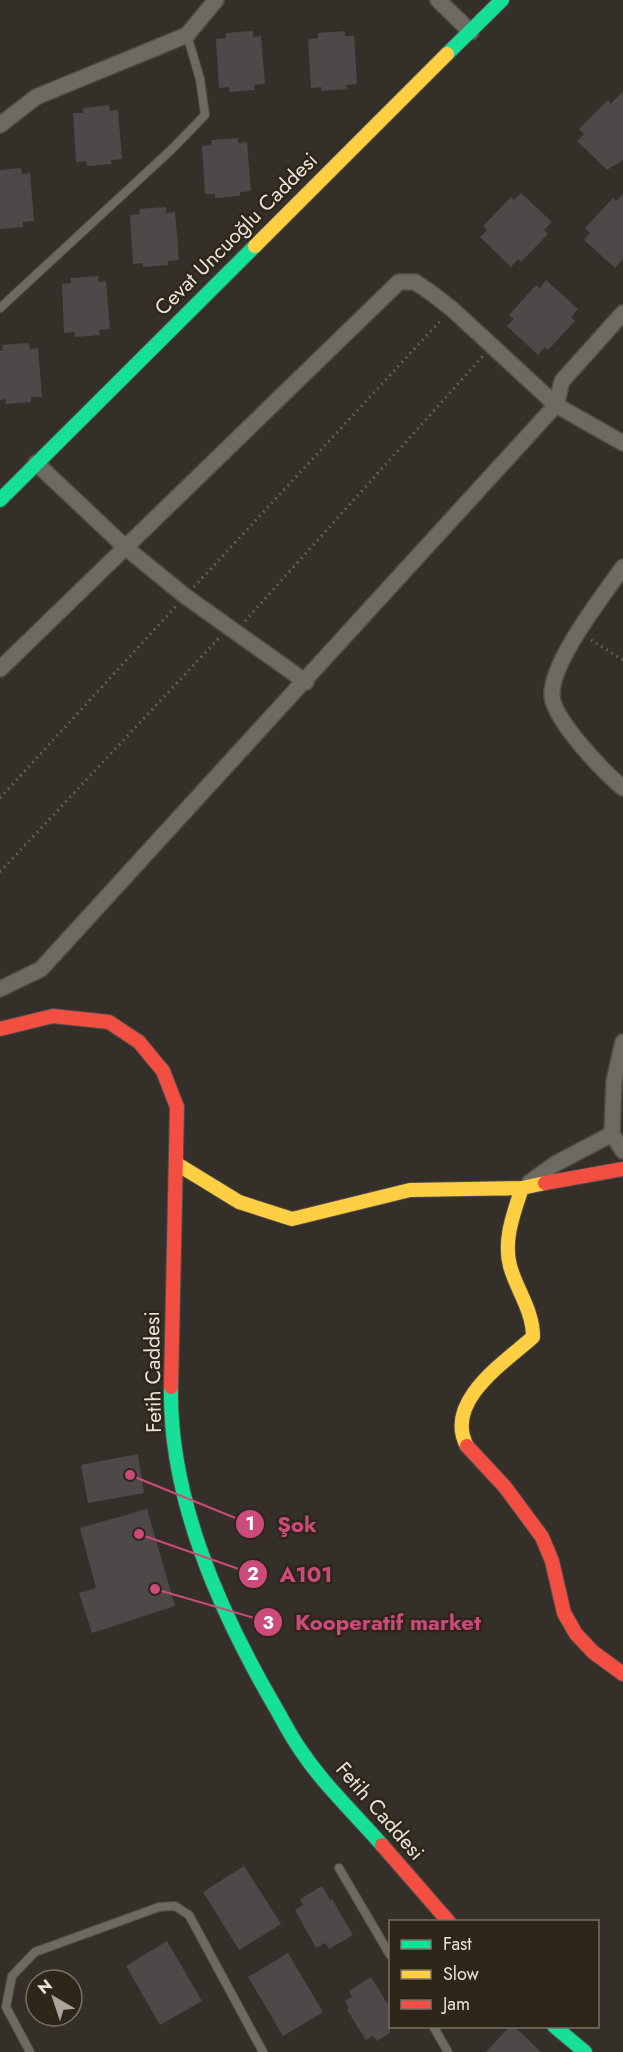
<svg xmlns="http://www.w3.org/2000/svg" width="623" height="2052" font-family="Jost,sans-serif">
	<rect width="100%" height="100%" fill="#352f29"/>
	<path fill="#4d4949" d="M253 31V37L261 36 265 84 254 85 255 90 230 92 229 87 219 88 216 39 226 38V33Z
		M345 31V36H354L357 84 346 85 347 89 322 91 321 87 311 88 308 39 318 38V33Z
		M623 91V160L607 170 577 141 584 134 579 129 608 100 611 104Z
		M109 105 110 111 118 110 122 159 111 160 112 164 87 166 86 161 76 162 73 113H83V108Z
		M238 138V143L247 142 251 191 240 192V196L215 198V194H205L202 146 212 145 211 140Z
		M21 168 22 174 30 173 34 221 23 222V227L0 229V170Z
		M521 193 552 222 544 230 548 234 521 262 518 259 511 267 480 237 487 230 483 226 511 197 514 200Z
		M623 194V259L615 268 584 240 590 233 585 228 613 198 616 201Z
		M166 207V213L175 212 179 260 168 261V265L143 267V263L133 264 130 215 140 214 139 209Z
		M98 276V282L106 281 110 329 99 330 100 335 75 337 74 332 64 333 62 284 71 283V278Z
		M546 280 578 309 571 317 575 321 548 350 545 347 538 355 507 326 514 319 509 315 536 285 540 288Z
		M29 343 30 349 38 348 42 397H31V402L6 404V399L0 400V351L3 350 2 345Z
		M138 1454 144 1493 88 1503 81 1465Z
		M147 1509 175 1606 92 1633 79 1593 96 1588 80 1528Z
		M244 1866 281 1924 239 1950 203 1892Z
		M322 1886 330 1900 332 1899 353 1935 329 1949 325 1943 316 1948 295 1910 303 1905 300 1899Z
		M167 1941 202 2001 160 2025 126 1966Z
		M288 1953 323 2012 283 2036 248 1977Z
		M371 1977 390 2008V2033L377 2041 373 2036 366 2040 347 2010 349 2008 345 2001 352 1997 349 1991Z
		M510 2026H514L541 2052H486Z"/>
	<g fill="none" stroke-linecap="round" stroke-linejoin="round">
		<g stroke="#514c47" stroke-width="10">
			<path id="lane" d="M0 308 171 150 205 115 200 79 187 35
				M339 1868 390 1955
				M433 2026 448 2052
				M30 2052 6 2007 12 1976 35 1952 159 1907 175 1906 189 1915 263 2052"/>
		</g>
		<g stroke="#514c47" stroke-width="18">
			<path id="street" d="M438 0 471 32
				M0 125 36 97 187 35 216 0
				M36 463 125 547 185 596 306 682
				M623 567C603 596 552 660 552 694 551 718 605 773 623 788
				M0 669 399 282H415L430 292 452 309 556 405 623 443
				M0 989 41 969 556 405 562 381 623 313
				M612 1134 623 1151
				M530 1182 555 1164 612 1134 614 1081 623 1042"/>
		</g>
		<g stroke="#514c47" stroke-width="16">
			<path id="fast" d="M447 54 502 0
				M0 500 255 246
				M171 1387C169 1498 219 1610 274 1705 283 1720 291 1737 302 1752 324 1785 356 1815 382 1845
				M554 2026 585 2052"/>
		</g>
		<g stroke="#514c47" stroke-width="16">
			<path id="slow" d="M255 246 447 54
				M177 1164 239 1202 292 1219 410 1190 522 1188 545 1183
				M467 1446C443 1402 505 1362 533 1337 533 1310 517 1291 510 1266 503 1240 514 1212 522 1188"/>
		</g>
		<g stroke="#514c47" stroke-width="16">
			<path id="jam" d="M0 1029 53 1016 109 1022 139 1042 163 1071 177 1107 171 1387
				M545 1183 623 1169
				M467 1446 505 1487 542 1537 552 1561 564 1613 576 1634 593 1652 623 1674
				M382 1845 449 1922"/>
		</g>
		<path stroke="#6b6660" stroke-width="3" stroke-dasharray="1.5 4.5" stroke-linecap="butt" d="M194 587 442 319
			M245 621 483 356
			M591 640 623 660
			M0 798 177 605
			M0 872 220 637"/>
		<use href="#lane" stroke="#6d6963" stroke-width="8"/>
		<use href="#street" stroke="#6d6963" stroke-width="15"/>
		<use href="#fast" stroke="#16e098" stroke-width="14"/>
		<use href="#slow" stroke="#ffcf43" stroke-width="14"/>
		<use href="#jam" stroke="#f24e42" stroke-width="14"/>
	</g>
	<g text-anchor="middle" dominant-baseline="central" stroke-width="5" stroke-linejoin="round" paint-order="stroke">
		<g font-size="21" fill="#e9e3db" stroke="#2f261a">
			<text transform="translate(236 234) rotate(-45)">Cevat Uncuoğlu Caddesi</text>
			<text transform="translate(153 1372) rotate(-91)">Fetih Caddesi</text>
			<text transform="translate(380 1811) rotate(49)">Fetih Caddesi</text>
		</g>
	</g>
	<path fill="none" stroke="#cc4b7b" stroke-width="2" d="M130 1475L250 1524M139 1534L253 1574M155 1589L268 1622"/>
	<g fill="#cc4b7b" stroke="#2f261a" stroke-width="2">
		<circle cx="130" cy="1475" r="6"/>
		<circle cx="139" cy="1534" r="6"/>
		<circle cx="155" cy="1589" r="6"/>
		<circle cx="250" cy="1524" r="15"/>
		<circle cx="253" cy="1574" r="15"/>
		<circle cx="268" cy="1622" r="15"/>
	</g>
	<g font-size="18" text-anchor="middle" font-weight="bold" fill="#fff">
		<text x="250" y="1530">1</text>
		<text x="253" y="1580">2</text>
		<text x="268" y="1629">3</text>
	</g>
	<g font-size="22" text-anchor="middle" font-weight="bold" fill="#cc4b7b" stroke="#2f261a" stroke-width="5" stroke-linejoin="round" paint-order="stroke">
		<text x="297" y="1532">Şok</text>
		<text x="306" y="1582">A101</text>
		<text x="388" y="1630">Kooperatif market</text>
	</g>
	<rect x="389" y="1920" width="210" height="108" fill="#2f261a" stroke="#797267" stroke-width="1.5"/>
	<rect x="401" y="1940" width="30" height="9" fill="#16e098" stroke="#797267" stroke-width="1.5"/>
	<text x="443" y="1950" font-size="18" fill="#e9e3db">Fast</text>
	<rect x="401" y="1970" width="30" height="9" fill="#ffcf43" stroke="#797267" stroke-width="1.5"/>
	<text x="443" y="1980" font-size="18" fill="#e9e3db">Slow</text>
	<rect x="401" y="2000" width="30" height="9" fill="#f24e42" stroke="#797267" stroke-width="1.5"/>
	<text x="443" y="2010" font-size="18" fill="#e9e3db">Jam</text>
	<g transform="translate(54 1998) rotate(321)"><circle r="28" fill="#2f261a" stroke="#797267" stroke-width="1.5"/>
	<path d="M0-4.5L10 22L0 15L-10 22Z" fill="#aaa49d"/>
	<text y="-9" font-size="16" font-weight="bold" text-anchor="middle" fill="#e9e3db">N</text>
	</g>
</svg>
